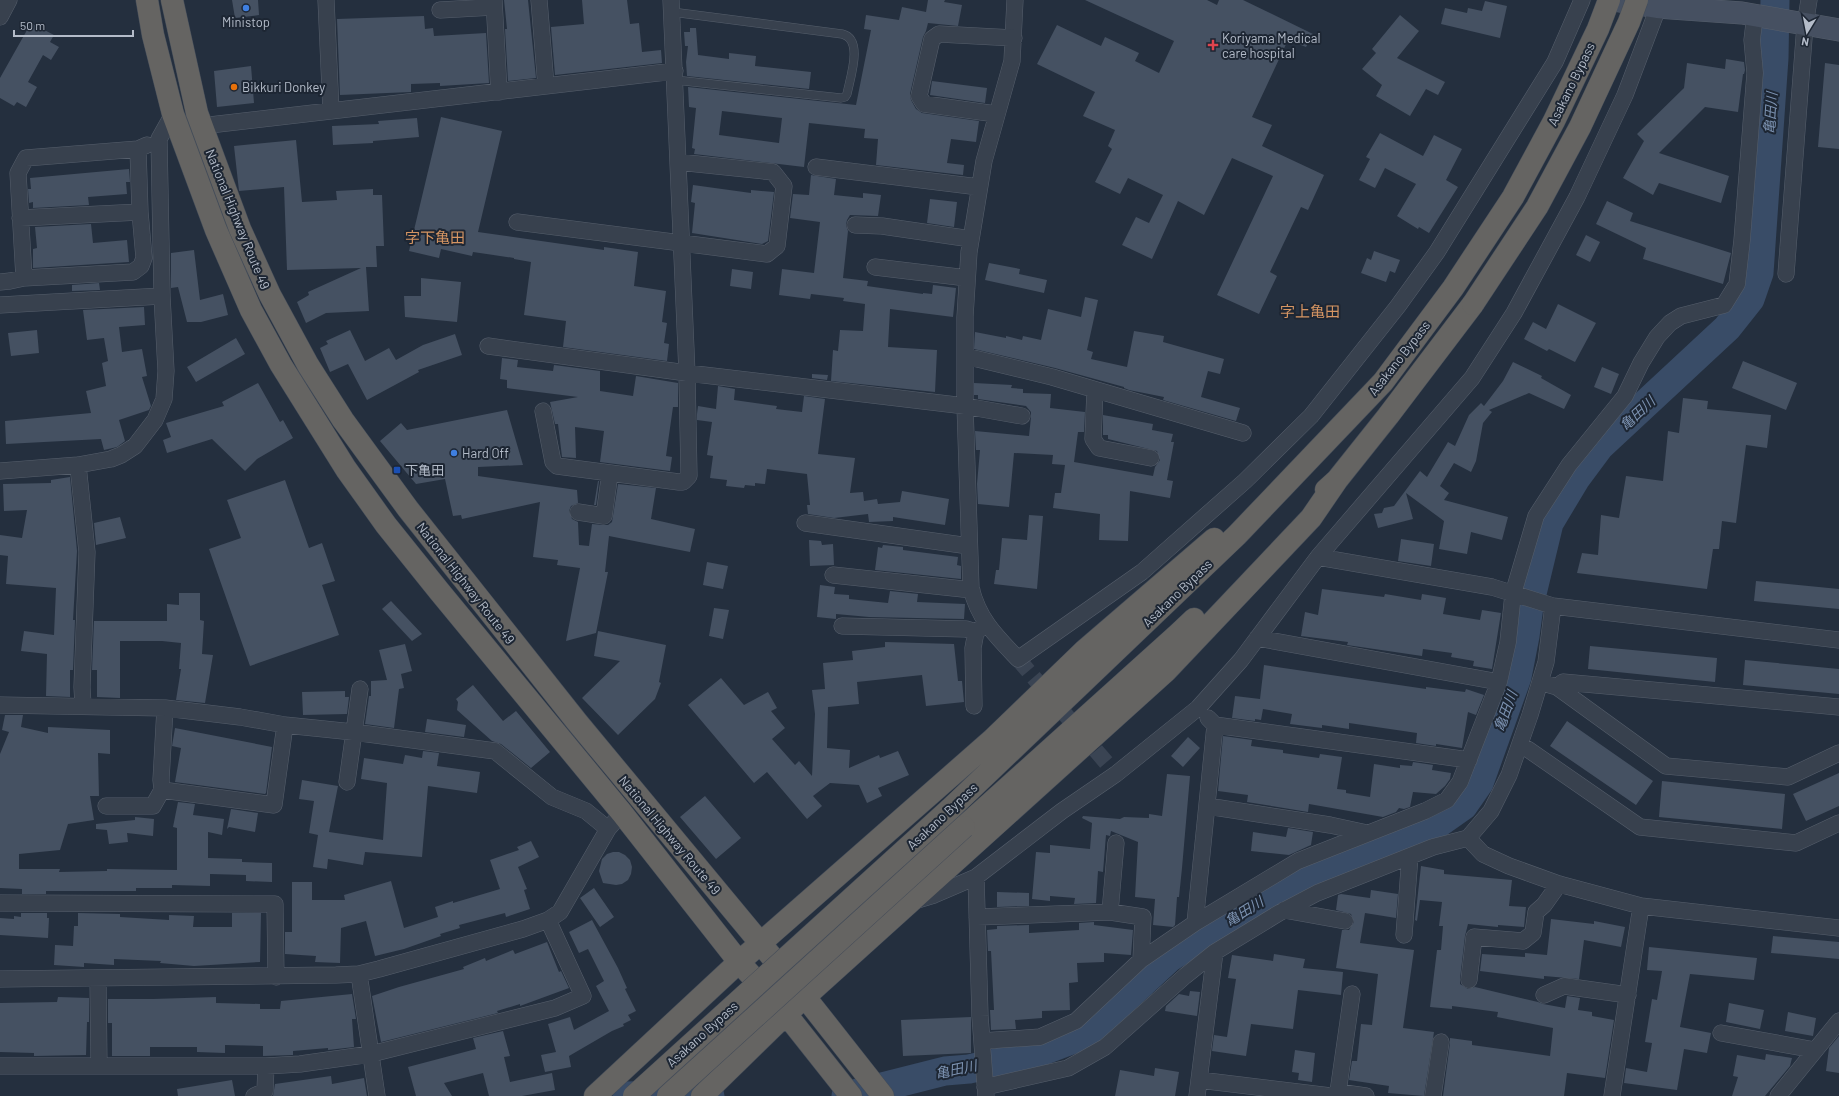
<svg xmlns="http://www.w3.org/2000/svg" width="1839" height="1096" font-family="Barlow,'Noto Sans JP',sans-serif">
	<rect width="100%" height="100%" fill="#242f3e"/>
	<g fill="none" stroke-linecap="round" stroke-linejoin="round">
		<path stroke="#394c67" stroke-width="29" d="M627 1096 693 1094 710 1096
			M846 1096 945 1071 969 1069 1032 1055 1087 1034 1169 958 1256 903 1292 882 1338 862 1436 825 1463 806 1479 783 1517 677 1525 636 1529 606 1549 523 1576 478 1599 447 1727 328 1750 299 1759 273 1774 58 1775 0"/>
	</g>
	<path fill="#455162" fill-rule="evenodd" d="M232 0H258L259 15 235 18Z
		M504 0H528L536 78 508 81 505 29H507Z
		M582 0H627L630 24 639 23 642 52 661 50 662 63 555 75 551 27 584 24Z
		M928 0H945L944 2 962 5 958 26 928 23 926 31 923 37 910 94 911 100 916 109 922 113 979 121 976 142 951 139 947 163 964 165 963 175 876 165 878 139 864 138 865 129 809 123 804 167 694 154 695 149 692 148 696 108 689 107 688 87 856 105 871 30 864 29 866 15 899 20 902 7 926 12ZM722 111 782 118 779 143 719 135Z
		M1085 0H1207L1217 5 1219 0H1243L1313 34 1306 47 1288 40 1252 117 1272 125 1262 146 1324 175 1308 210 1301 207 1270 272 1277 276 1259 314 1217 295 1273 176 1232 158 1204 215 1178 201 1152 259 1122 245 1136 217 1149 223 1163 195 1128 178 1120 194 1095 182 1112 149 1108 146 1115 130 1083 116 1095 92 1037 64 1057 25 1101 46 1105 37 1139 53 1135 61 1159 73 1174 41Z
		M1485 1 1507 6 1500 38 1441 24 1445 8 1467 13 1468 8 1482 11Z
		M1400 15 1419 31 1397 58 1445 82 1438 95 1426 89 1410 116 1376 96 1382 85 1362 69 1376 53 1372 49Z
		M424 16 425 29 433 28 434 36 486 33 489 83 440 86V83L411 84V92L340 95 337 19Z
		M31 23 54 35 50 42 59 47 51 60 43 55 28 82 37 87 26 107 17 102 14 106 0 98V78Z
		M690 28H696L698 55 729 59V53L756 56 755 66 811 72 809 89 687 76 686 62 688 46H685L684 32H690Z
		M1726 59 1744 62 1745 70 1744 74H1743L1738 112 1705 107 1659 153 1729 176 1721 203 1659 183 1653 195 1623 178 1644 141 1637 134 1684 88 1687 63 1725 69Z
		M1825 63 1839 65V149L1818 147Z
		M251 66 254 103 217 107 214 71Z
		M932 81 987 88 985 103 930 95Z
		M441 117 502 131 478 232 604 250V247L638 252 634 286 666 291 662 322 667 323 664 343 669 344 667 361 563 347 566 321 524 315 531 262 514 259V258L473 252 472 256 441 249 439 258 409 251Z
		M417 118 419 137 373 141V143L333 145 332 126 379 124 378 121Z
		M1380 133 1423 156 1434 135 1462 149 1446 180 1458 187 1429 233 1419 227 1418 229 1397 216 1416 184 1385 168 1375 188 1359 180 1370 159 1366 157Z
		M296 140 302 202 337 200 336 191 373 189V195H382L384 246H376L377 267H366L369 311 326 313 306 323 297 302 309 295 308 292 361 268 287 270 284 187 239 191 234 146Z
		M129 169 130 182H126L127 194 88 197 89 205 33 208V202L29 203 28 189H31L30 178Z
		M811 175 836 179 834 195 863 198V193L881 195 878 216 850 215 847 220 846 225 848 231 843 278 868 281 867 286 923 294V293L932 294 933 285 956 288 953 317 890 309 888 347 937 350 935 392 831 381 833 350 838 351 840 330 863 331 865 304 843 301 844 298 811 294 810 299 779 295 782 269 814 273 820 222 790 218 793 194 809 195Z
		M693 185 751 193V190L774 192 768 241 762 244 692 233 695 203 691 202Z
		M930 199 957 202 954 227 927 223Z
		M1607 201 1633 213 1630 221 1731 253 1723 284 1643 259 1646 248 1596 224Z
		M91 224 93 243 127 240 129 262 33 268V249L37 248 35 227Z
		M1586 235 1600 242 1590 262 1576 255Z
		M194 250 200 300 223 294 228 315 201 322H187L178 287 171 288V253Z
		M1374 251 1400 260 1395 273 1390 271 1386 282 1361 273 1367 258 1371 260Z
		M989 263 1020 269 1019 274 1047 280 1044 293 985 280Z
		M732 269 753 272 751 289 730 286Z
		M421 278 461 282 457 322 405 317 404 296H421Z
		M99 283 100 290 72 291V285Z
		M1085 297 1098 300 1087 350 1093 352 1091 359 1127 367 1134 331 1164 336 1163 342 1224 359 1220 374 1208 371 1201 397 1240 408 1236 421 1163 400 1164 397 1129 390 1124 388V387L1055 368 974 349 975 332 1006 338V336L1022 340 1023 336 1041 340 1048 309 1081 317Z
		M1558 304 1596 323 1575 362 1549 349 1547 351 1524 339 1533 322 1546 329Z
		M144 307 145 325 119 327 122 352 142 349 147 376 142 377 151 406 149 410 119 420 125 441 117 447 104 450 101 439 6 444 5 421 91 413 86 391 106 386 102 363 108 361 104 338 87 340 83 310Z
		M37 330 39 353 11 356 8 333Z
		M350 330 365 361 389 348 396 360 423 345 455 334 462 355 418 370 419 372 367 400 348 364 330 372 320 348 328 344 326 341Z
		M236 338 245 354 196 382 187 367Z
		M502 358 518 360 517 367 553 371 554 365 600 371V391L633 396 636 376 678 383V407H673L666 456 672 457 670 471 600 462 604 431 575 427 576 458 562 457 558 424H555L550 402 578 397 507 388V380L500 379Z
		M1743 361 1797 383 1786 410 1732 388Z
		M1513 362 1542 376 1541 378 1571 395 1564 409 1529 393 1489 410 1492 412 1483 423 1476 461 1471 472 1454 463 1440 486 1449 493 1444 500 1508 517 1502 540 1471 532 1467 554 1439 549 1444 521 1406 493 1413 519 1378 528 1374 514 1382 513 1384 508 1394 506 1420 471 1427 477 1448 442 1455 446 1469 415 1481 403 1484 406 1503 381Z
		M1602 367 1619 374 1611 394 1594 387Z
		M812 374 828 375 827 380 812 378Z
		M258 383 280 422 283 420 293 438 257 459 245 471 212 439 167 453 163 440 171 437 166 423 224 406 222 402Z
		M974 383 1012 385 1011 388 1023 389V393L1051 394 1050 408 1085 412 1084 432H1078L1074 462 1153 476 1155 467 1160 460 1157 451 1108 439V435H1103V415L1153 424 1152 430 1173 434 1171 442H1174L1167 480 1173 481 1170 498 1130 491 1128 541 1099 540 1100 514 1053 508 1055 493H1061L1065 465 1052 464 1053 455 1014 453 1009 507 978 504 977 484 980 450H976L975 431 1029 436 1031 417V412L1026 406 978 399V395H974Z
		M718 386 735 389 734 400 777 406 776 409 802 412 804 396 825 399 818 454 855 458 850 493 863 492 864 501 877 499 878 504 900 502 902 491 949 499 945 525 893 517V521L869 522 868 514 834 518 808 514 807 505H810L807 474 767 469 765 484 755 483V486L745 485 744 488 726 486 727 480 710 478 713 456 707 455 712 422 697 420V414L698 406 716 409Z
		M1683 398 1708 401 1707 409 1771 415 1767 448 1746 445 1736 523 1722 521 1719 549H1713L1707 589 1577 573 1582 553 1598 555 1601 515 1619 518 1626 476 1663 481 1668 431 1679 433Z
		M507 410 523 465 478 467V476L577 490 578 503 571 506 569 511 572 519 578 522 579 545 589 546 592 524 603 525H608L612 522 618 484 656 488 651 519 695 529 690 552 609 536 605 572H608L596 633 566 641 580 568 557 565 558 560 533 557 540 502 462 519 461 515 453 516 445 479 416 484 380 441 401 423 407 430Z
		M70 477 77 551 73 620H75L73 670H70V697L46 696 47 654 21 651 24 631 54 635 56 588 6 584 8 556 0 555V535L22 538 27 510 4 511 3 484 51 483V480Z
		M285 480 309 548 322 543 335 581 322 585 339 635 250 666 209 549 241 538 227 500Z
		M598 481H599L596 505H594Z
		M1029 515 1043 516 1037 589 994 584 996 570H999L1002 538 1027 540Z
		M120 517 126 538 96 545 94 523Z
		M1401 539 1434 544 1431 566 1398 561Z
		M809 540 821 541 822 545 833 544 834 565 810 566Z
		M883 545 903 547V550L958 557 957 565 961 566V579L875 570 878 547 882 548Z
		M707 562 728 566 723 589 703 585Z
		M1756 581 1839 589V609L1754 601Z
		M820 585 835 587 834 594 849 595V599L888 603 890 591 918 594 917 602 965 604 964 619 869 617 836 614V619L817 617Z
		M1322 589 1384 597 1385 594 1421 600 1422 594 1446 598 1443 614 1480 620 1482 610 1501 613 1492 669 1473 666 1474 661 1451 657 1452 653 1423 649 1422 656 1347 645 1348 642 1301 636 1305 612 1318 615Z
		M179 593H200V620L204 621 202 654 213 655 205 703 176 700 181 669H179L181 643 162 641H120V698L97 697V670H92L94 621H167V604L179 605Z
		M391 601 422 634 412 641 382 609Z
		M714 608 729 610 723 639 709 636Z
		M598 631 666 645 659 682 661 683 655 699 618 735 582 698 620 661 594 656Z
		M885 642 954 644 958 681H962L964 702 926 706 922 675 857 682 859 704 828 707 827 748 850 750 849 768 879 755 880 758 898 751 909 775 878 788 882 796 867 803 859 785 830 783 813 796 822 806 807 819 767 772 754 783 688 705 721 678 744 705 768 692 777 708 771 711 785 728 772 739 795 765 799 761 812 776 815 714 812 690 825 689 823 663 853 660 852 651 885 647Z
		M405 644 412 671 401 674 404 688 399 689 394 728 365 724 369 696H371V681L387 680 379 650Z
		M1590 646 1717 658 1715 682 1588 669Z
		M1745 660 1839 669V694L1743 685Z
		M1264 665 1426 689V687L1465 692 1466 689 1484 695 1476 715 1468 712 1462 748 1436 744V746L1416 743 1417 733 1349 723V729L1322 725V728L1290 724 1292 714 1263 709 1261 720 1255 719V721L1232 718 1235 696 1260 699Z
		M473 685 503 721 516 711 550 752 531 768 501 744 492 741 457 710 458 702 456 699Z
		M345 691V697H349L347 714 303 715 302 692Z
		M5 715H23L21 727 48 733V727L110 730V754L98 753 99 796H90L94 820 68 824 60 850 19 854V869H60L59 872 107 871V869L177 870V828L173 827 178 802 195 804 193 815 224 819 222 835 208 832V858L242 859V862L272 863V882L246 881V875L210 874V886L172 885V888H136V891H46V894H22V889L0 888V754L9 732 2 730Z
		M427 719 466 725 464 737 425 732Z
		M1567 721 1653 781 1636 805 1550 746Z
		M175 728 272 747 266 793 265 794 175 782 181 748 172 746Z
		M1223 736 1252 740 1251 746 1283 750V753L1319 758 1320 754 1342 757 1337 789 1346 790V793L1370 797 1374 764 1400 768V765L1412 766 1413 762 1433 765 1432 770 1451 773 1450 779 1445 786 1436 794 1413 792 1410 807 1404 809 1399 808 1396 812 1383 817 1309 804 1308 812 1247 802 1248 795 1218 791Z
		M1188 737 1200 748 1183 767 1171 756Z
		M423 751 439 753 437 766 480 772 477 793 428 786 422 857 365 852 363 865 328 859 327 869 313 867 318 835 309 833 314 801 299 799 302 780 338 786 329 832 383 840 387 783 361 779 364 758 403 764 405 755 422 758Z
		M1839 773V806L1806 821 1793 794Z
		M1167 774 1190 776 1182 868 1179 897H1177L1175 925 1173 927 1153 925 1155 899 1135 897 1138 842 1111 831 1110 836 1106 835 1103 872 1098 871 1096 903 1074 904 1075 898 1050 896V901L1032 899 1036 852 1050 853V845L1090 849 1092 823 1082 818 1083 816 1120 819 1124 817 1149 818V814L1162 816Z
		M1662 781 1785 794 1782 829 1659 817Z
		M705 796 741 838 716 859 680 817Z
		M231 809 258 813 255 832 229 827 227 829Z
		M135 817 154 819 153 836 127 833 128 842 109 844 107 830 96 829V824L135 820Z
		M1288 828 1313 832 1311 845 1289 855 1251 851 1253 832 1286 837Z
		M531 841 539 857 518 867 527 889 524 890 530 909 506 917 505 913 459 925 460 928 440 934 441 936 404 949 375 956 366 921 341 928 340 963 315 962 316 956 285 954V932H292V882H312V900H345L344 895 391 881 404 928 438 917 435 907 453 901V903L500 889 490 860 519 850 517 847Z
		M613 852H619L625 855 630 860 632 867 631 874 628 880 622 884 616 885 603 883 599 871 602 859 607 854Z
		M1421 866 1444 870V874L1512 880 1509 906 1526 907 1524 927 1498 925V927L1468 924 1465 936 1460 979V984L1468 989 1475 987 1538 1002 1543 1004 1565 1008 1567 996 1580 998 1578 1010 1592 1012V1016L1614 1020 1605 1078 1567 1073 1564 1096H1443L1450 1043V1038L1472 1041V1045L1550 1056 1553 1028 1497 1017 1498 1012 1452 1006V1009L1430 1007 1437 950H1441L1443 926H1439L1442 902 1420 900 1417 921 1415 920Z
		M594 888 614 917 600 927 580 898Z
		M1371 890 1398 894 1396 918 1365 913 1360 943 1414 950 1403 1028 1434 1032 1424 1096 1388 1093 1389 1086 1349 1080 1352 1061H1357L1361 1024 1372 1025 1378 974 1336 968 1342 930H1349L1354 922 1351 914 1336 910 1338 895 1341 894 1370 898Z
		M997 892 1029 893V906L997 907Z
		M21 913H47V918H49L48 938 0 935V918L14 919V916L21 917Z
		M78 913 120 914V917L169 920V915L194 916 193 927H232V913H261L260 962 194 966 160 963 161 961 114 959V965L84 963V967L54 965 55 945 73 946 74 926H78Z
		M1551 919 1594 924V921L1625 927 1621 947 1584 940 1579 979 1544 976V979L1480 971 1482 954 1525 957V953L1547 955Z
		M592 920 618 968 627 988 625 989 636 1011 628 1015 631 1020 623 1024 624 1026 612 1031 569 1056 571 1067 545 1072 541 1055 556 1052 548 1024 570 1017 574 1030 609 1011 596 986 604 981 588 949 579 953 569 932Z
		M1094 922V925L1133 930 1131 955 1104 953V962L1077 963 1078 982 1069 983 1070 1010 1042 1011V1018L1015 1020 1016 1029 991 1030 990 1010H994L991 951H988L987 930 997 929V926L1029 925V933L1079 930V923Z
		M1773 936 1839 942V959L1771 953Z
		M547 942 559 972 561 971 569 988 520 1006V1004L497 1011 498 1013 381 1042 372 996 399 987 464 969 463 967 485 958 486 961 513 950 515 954Z
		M1649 947 1757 958 1754 980 1690 974 1680 1027 1711 1033 1707 1053 1684 1049 1677 1090 1624 1083 1626 1068 1647 1072 1652 1043 1645 1042 1652 999 1657 1000 1662 971 1647 970Z
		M1274 954 1305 959 1303 968 1343 972 1341 995 1298 990 1293 1029 1251 1024 1246 1056 1212 1051 1214 1035 1227 1037 1236 979 1228 978 1232 955 1273 961Z
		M1190 991 1200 992 1197 1016 1165 1011 1166 1006 1179 994 1189 996Z
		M352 994 356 1019H352L354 1047 328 1050V1048L293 1051V1055L263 1056V1046L225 1045V1053L197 1052V1047H150V1056H112V1023H108V999H153L216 997V1003L260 1004V1009H280L281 1001Z
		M58 997 89 998V1022H87L86 1055 34 1056V1053L0 1052V1003L57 1002Z
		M1729 1003 1764 1010 1760 1029 1726 1022Z
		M1788 1012 1816 1018 1813 1036 1785 1031Z
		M971 1017V1053L903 1056 901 1020Z
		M503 1031 510 1056 504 1057 510 1082 552 1073 555 1090 522 1096H489L483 1073 444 1083 452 1096H416L408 1067 476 1049 473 1038Z
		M1839 1036V1073L1826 1071 1829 1048Z
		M1295 1050 1315 1053 1312 1082 1298 1080 1299 1073 1292 1072Z
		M1766 1054 1792 1058 1790 1066 1765 1096H1732L1738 1077 1733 1076 1737 1055 1765 1060Z
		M1155 1068 1179 1072 1175 1096H1115L1120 1070 1154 1076Z
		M331 1076 332 1084 364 1078 367 1096H273L275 1084Z
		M232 1080 235 1096H178L177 1089Z"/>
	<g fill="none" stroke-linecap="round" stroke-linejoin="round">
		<path stroke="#3a4453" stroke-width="16" stroke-dasharray="16 8" stroke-linecap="butt" d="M1018 659 1116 774"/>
		<g stroke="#565f6c" stroke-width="9">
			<path id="service" d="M672 12 842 34C864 39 850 78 847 94L845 97 841 98 675 80"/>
		</g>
		<g stroke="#565f6c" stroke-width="17">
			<path id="minor" d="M326 0 331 111
				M494 0 499 92
				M539 0 546 86
				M1015 0 1012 61 984 161 969 252 965 317V406L971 588C979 620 996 636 1018 659L1142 572 1245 481 1311 416 1398 306 1437 252 1555 62 1582 0
				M440 10 494 7
				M0 17 9 0
				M996 114 924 104 919 96 932 39 939 34 1014 38
				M201 126 675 71
				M816 167 979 187
				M20 218 140 212
				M517 222 767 254 777 246 784 186 773 172 678 162
				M855 225 882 226 971 239
				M875 267 967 278
				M1786 274 1805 25 1809 0
				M24 278 18 173 26 158 138 149 147 145
				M0 282 10 281 24 278 133 272 141 266 144 258 140 212 138 149
				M0 305 162 296
				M488 346 687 373 965 406 1022 416
				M965 356 1052 377 1243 433
				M1095 390 1093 439 1099 448 1151 458
				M543 411 553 462 557 466 679 482H683L689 476 687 373 671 0
				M78 465 87 552 82 687 83 705
				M0 471 78 465 111 459 121 455 135 446 155 420 164 399 166 371 162 296 159 139 173 114
				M578 512 604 516 610 473
				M805 523 969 546
				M1318 557 1492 587 1553 606 1839 640
				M833 575 972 590
				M842 626 966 629 976 632
				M1257 638 1499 682
				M1540 682 1557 687 1666 766 1788 777 1839 753
				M1557 687 1563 682 1839 707
				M0 705 165 708 240 717 285 725 353 732 495 751 552 797 586 811 608 829
				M974 706 973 648 976 632 984 626
				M165 708 161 780 162 790 274 805 285 725
				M1215 725 1469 760
				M1520 745 1529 750 1640 827 1796 843 1839 823
				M347 782 360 689
				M106 806H153L162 790
				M1207 806 1330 825 1367 833
				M1468 838 1483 854 1509 866 1559 884 1641 906 1839 928
				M914 901 934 895 976 877
				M0 903 275 904 276 977
				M1284 910 1345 921
				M1110 912 1116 843
				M977 917 1110 912 1143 917 1141 960
				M1195 923 1215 725 1208 718
				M1404 935 1410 856
				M359 974 377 1096
				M98 978 99 1066H266L300 1064 371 1054 555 1008 583 996 548 920
				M0 979 336 975 359 974 379 969 523 929 548 920 560 912 608 829 622 813
				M1469 980 1474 937 1523 941 1533 933 1536 912 1544 905 1559 884
				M1544 995 1564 986 1628 995
				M1721 1033 1815 1050
				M982 1041 1040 1037 1076 1021 1141 960 1195 923 1298 861 1425 811 1447 800 1460 782 1499 682 1508 642 1513 594 1536 516 1569 465 1625 396 1641 363 1657 337 1670 323 1681 316 1724 305 1737 284 1742 240 1755 73 1752 40 1755 15
				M0 1066H99
				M1199 1080 1331 1096 1338 1092 1366 1096
				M985 1087 1068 1068 1105 1047 1185 976 1215 952 1279 913 1317 893 1433 847 1468 838 1491 811 1509 775 1530 715 1546 662 1553 606
				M1338 1092 1352 994
				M254 1096 265 1091 266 1066
				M986 1096 980 1016 976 877 1062 811 1116 774 1198 708 1241 660 1318 557 1472 378 1514 313 1577 197 1625 95 1661 0
				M1197 1096 1215 952
				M1433 1096 1441 1042
				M1612 1096 1641 906
				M1778 1096 1839 1021"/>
		</g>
		<g stroke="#565f6c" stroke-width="23">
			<path id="secondary" d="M1613 0 1657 7 1742 13 1839 30"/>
		</g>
		<g stroke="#434c59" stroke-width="23">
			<path id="trunk" d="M147 0 153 35 173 114 216 230 251 310 281 365 346 469 386 525 439 591 622 813 739 962 786 1014 851 1096
				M172 0 197 113 240 229 270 295 308 365 343 420 408 509 577 722 805 997 883 1096
				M1326 490 1337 480 1388 416 1473 304
				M950 809 1237 535 1383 382 1453 288 1513 197 1554 121 1598 29 1609 0
				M964 827 1176 636 1194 619
				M595 1096 739 962 993 739 1085 650 1214 539
				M702 1096 786 1014 1166 671 1311 518 1337 480"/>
		</g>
		<use href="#service" stroke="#38414e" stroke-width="8"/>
		<use href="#minor" stroke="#38414e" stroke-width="16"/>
		<use href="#secondary" stroke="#465061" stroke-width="22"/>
		<use href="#trunk" stroke="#656462" stroke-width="22"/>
		<g stroke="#434c59" stroke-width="23" stroke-linecap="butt">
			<path id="trunk-bridge" d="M1473 304 1537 207 1580 127 1629 22 1637 0
				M634 1096 950 809
				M668 1096 964 827"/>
		</g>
		<use href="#trunk-bridge" stroke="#656462" stroke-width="22"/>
	</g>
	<g fill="#3f7fe0" stroke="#1d2633" stroke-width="1.5">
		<circle cx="246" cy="8" r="4"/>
		<circle cx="454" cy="453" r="4"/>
	</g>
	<path fill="#e0444e" stroke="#1d2633" stroke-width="1.5" d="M1211 39h4v4h4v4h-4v4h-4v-4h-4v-4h4z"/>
	<circle fill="#e8710a" stroke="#1d2633" stroke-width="1.5" cx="234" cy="87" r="4"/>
	<rect fill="#1a4fb4" stroke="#1d2633" stroke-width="1.5" x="393" y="466" width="8" height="8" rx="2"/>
	<g text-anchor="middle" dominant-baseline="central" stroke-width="4" stroke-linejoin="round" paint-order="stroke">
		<g font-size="13" fill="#b4bcc9" stroke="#1d2633" text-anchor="start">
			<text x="246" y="22" text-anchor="middle">Ministop</text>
			<text x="1222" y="38">Koriyama Medical<tspan x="1222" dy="15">care hospital</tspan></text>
			<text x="242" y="87">Bikkuri Donkey</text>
			<text x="462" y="453">Hard Off</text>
			<text x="405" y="470">下亀田</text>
		</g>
		<g font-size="13" fill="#b4bcc9" stroke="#1d2633">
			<text transform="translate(1571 84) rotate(-64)">Asakano Bypass</text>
			<text transform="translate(238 219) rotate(68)">National Highway Route 49</text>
			<text transform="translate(1399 358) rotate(-52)">Asakano Bypass</text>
			<text transform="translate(466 583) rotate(52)">National Highway Route 49</text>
			<text transform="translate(1177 593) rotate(-44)">Asakano Bypass</text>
			<text transform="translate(942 816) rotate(-43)">Asakano Bypass</text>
			<text transform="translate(670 835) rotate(50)">National Highway Route 49</text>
			<text transform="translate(702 1034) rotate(-42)">Asakano Bypass</text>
		</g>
		<g font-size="14" font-style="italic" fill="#7c92b1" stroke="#1d2633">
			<text transform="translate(1770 113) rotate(-86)">亀田川</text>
			<text transform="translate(1637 413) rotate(-43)">亀田川</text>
			<text transform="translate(1505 711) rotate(-70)">亀田川</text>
			<text transform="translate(1244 911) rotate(-32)">亀田川</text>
			<text transform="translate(956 1069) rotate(-12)">亀田川</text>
		</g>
		<g font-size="15" fill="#d59563" stroke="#1d2633">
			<text x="435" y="237">字下亀田</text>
			<text x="1310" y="311">字上亀田</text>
		</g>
	</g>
	<g transform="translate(1807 32) rotate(190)" stroke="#1d2633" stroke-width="3" paint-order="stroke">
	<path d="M0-3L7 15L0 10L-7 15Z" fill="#b4bcc9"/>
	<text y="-6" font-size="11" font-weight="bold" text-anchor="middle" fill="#b4bcc9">N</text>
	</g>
	<path d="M14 30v6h119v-6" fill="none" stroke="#b4bcc9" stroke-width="2"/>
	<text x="20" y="30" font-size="12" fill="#b4bcc9" stroke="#1d2633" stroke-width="3" paint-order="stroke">50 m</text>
</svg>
